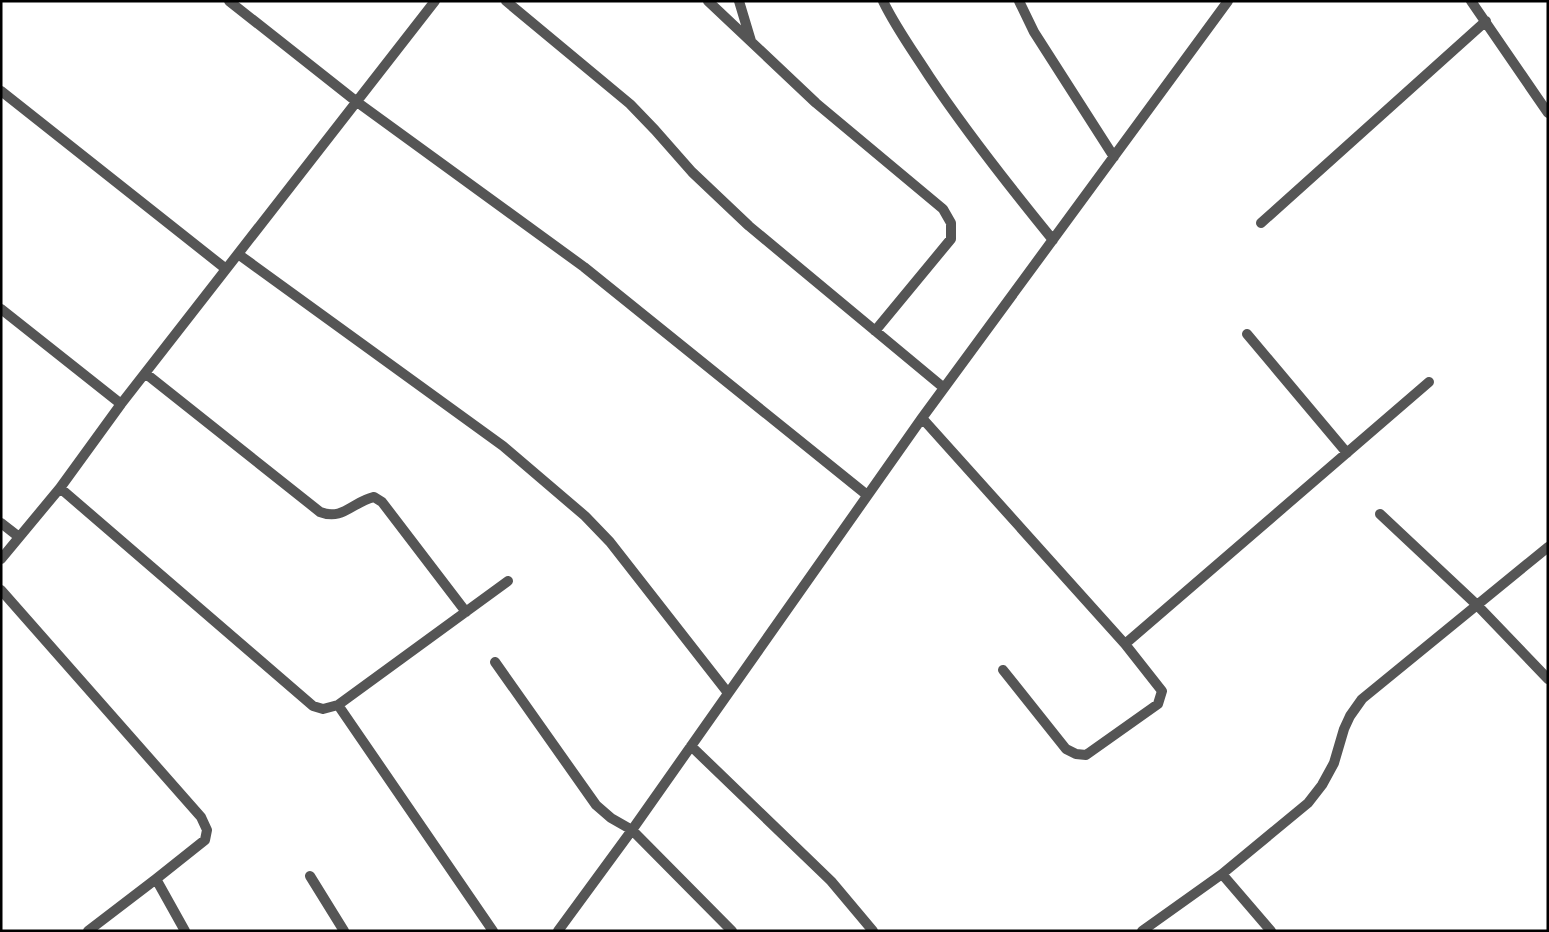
<svg xmlns="http://www.w3.org/2000/svg" width="1549" height="932" font-family="Montserrat,sans-serif">
	<rect width="100%" height="100%" fill="#fff"/>
	<g fill="none" stroke-linecap="round" stroke-linejoin="round">
		<path stroke="#555" stroke-width="10" d="M229 1 357 102 584 267 867 495
			M506 1 630 104 655 130 692 172 749 226 944 388
			M708 1 816 103 943 209 951 223V239L875 331
			M739 1 751 41
			M883 1C896 28 913 51 929 76 967 133 1009 186 1053 240
			M1019 1 1034 32 1114 157
			M1471 1 1548 113
			M1 91 226 269
			M1261 223 1486 21
			M238 254 503 446 585 516 610 542 728 693
			M1 309 121 404
			M1247 334 1347 453
			M145 373 320 512C343 521 352 502 374 497L382 502 466 612
			M922 418 1125 644 1162 691 1158 704 1086 755 1076 754 1066 749 1003 670
			M60 488 313 706 323 709 338 705 508 581
			M1380 514 1477 605 1548 679
			M1 523 19 537
			M1 559 60 488 121 404 435 1
			M1 590 201 817 207 830 205 840 156 879 88 931
			M1125 644 1429 382
			M495 662 596 805 611 818 632 830 732 931
			M338 705 493 931
			M691 746 831 881 873 931
			M1222 874 1271 931
			M310 876 344 931
			M156 879 185 931
			M558 931 632 830 922 418 1228 1
			M1142 931 1222 874 1308 803 1322 785 1334 763 1344 729 1350 716 1362 699 1548 547"/>
	</g>
	<rect width="1549" height="932" fill="none" stroke="#000000" stroke-width="5"/>
</svg>
